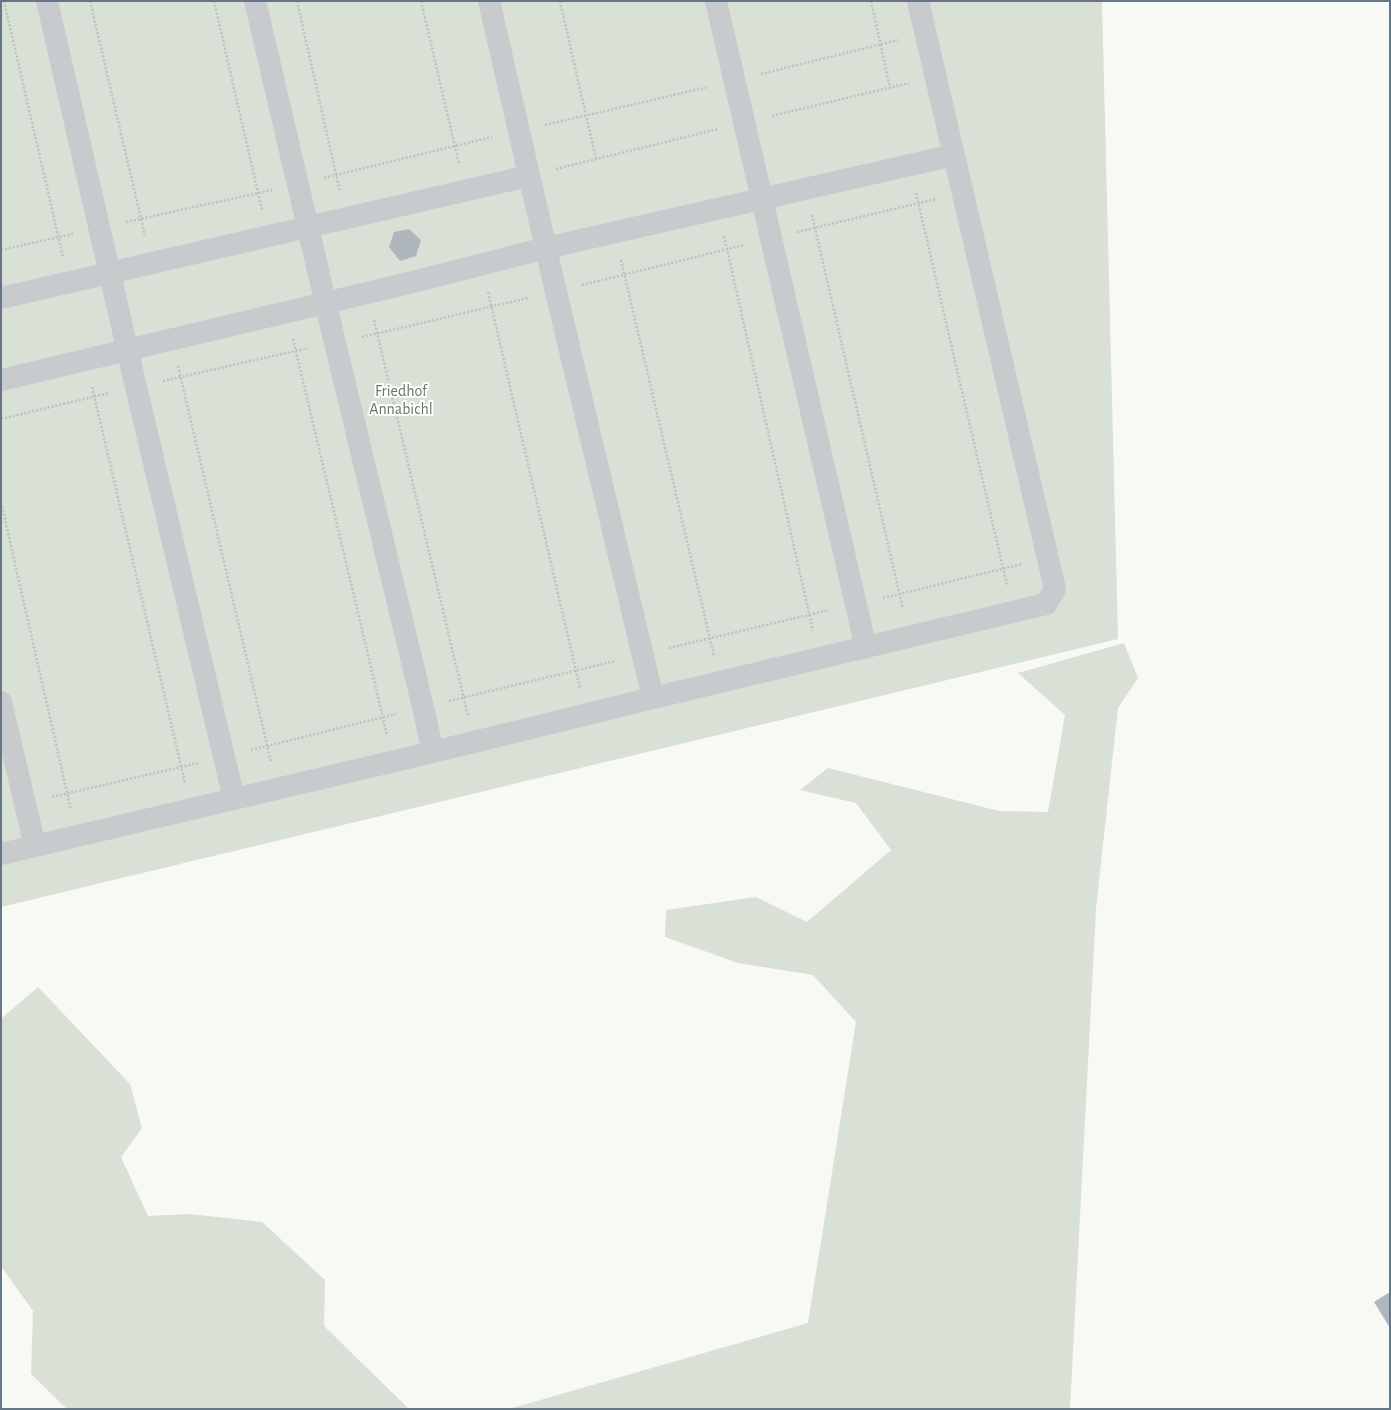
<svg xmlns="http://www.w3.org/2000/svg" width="1391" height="1410" font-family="'Alegreya Sans',sans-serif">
	<rect width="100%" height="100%" fill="#f8f8f5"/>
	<path fill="#d9e0d5" d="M1 1H1102L1118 639 1 907Z
		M1124 643 1138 678 1118 708 1096 908 1070 1409H509L808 1323 856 1022 813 975 738 963 665 937 666 910 756 897 807 922 891 850 856 803 800 790 828 768 999 811 1048 812 1065 715 1018 673Z
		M38 987 130 1084 142 1128 121 1157 148 1216 189 1214 262 1222 325 1280 324 1326 409 1409H67L31 1374 33 1311 1 1266V1022L2 1018Z"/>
	<path fill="#afb7bd" d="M409 229 421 240 416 256 400 261 389 247 394 232Z
		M1390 1292V1328L1374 1302Z"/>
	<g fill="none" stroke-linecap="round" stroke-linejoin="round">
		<path stroke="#bec1c3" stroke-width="2.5" stroke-dasharray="2 2" stroke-linecap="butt" d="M4 1 63 257
			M90 1 145 236
			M214 1 262 210
			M297 1 340 192
			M421 1 459 164
			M560 1 596 159
			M871 1 890 88
			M761 74 898 40
			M772 116 909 83
			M545 125 708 87
			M556 169 718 129
			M324 178 492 137
			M916 193 1007 585
			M812 215 903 609
			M126 222 272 190
			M797 232 936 199
			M724 236 813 631
			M1 250 73 234
			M621 260 714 656
			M582 285 744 245
			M488 292 580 688
			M374 320 468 716
			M362 337 528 298
			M293 339 387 735
			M178 366 271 762
			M163 381 308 348
			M92 387 185 783
			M1 419 109 393
			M1 502 71 810
			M883 598 1022 564
			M669 648 829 610
			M449 701 615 661
			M251 750 396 714
			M52 797 198 763"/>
		<path stroke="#c7cbce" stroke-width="22" d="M47 1 136 387 234 799
			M255 1 335 343 423 707 433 752
			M489 1 556 292 653 698
			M716 1 866 648
			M1 298 528 176
			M1 380 413 282 546 248 954 155
			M1 702 35 846
			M1 854 433 752 653 698 1046 604 1055 589 918 1"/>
	</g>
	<g text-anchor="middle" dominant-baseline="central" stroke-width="4" stroke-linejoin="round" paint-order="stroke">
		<g font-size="16" fill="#657960" stroke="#fff">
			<text x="401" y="391">Friedhof<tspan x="401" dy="18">Annabichl</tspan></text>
		</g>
	</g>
	<rect width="1391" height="1410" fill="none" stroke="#657787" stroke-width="4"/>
</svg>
